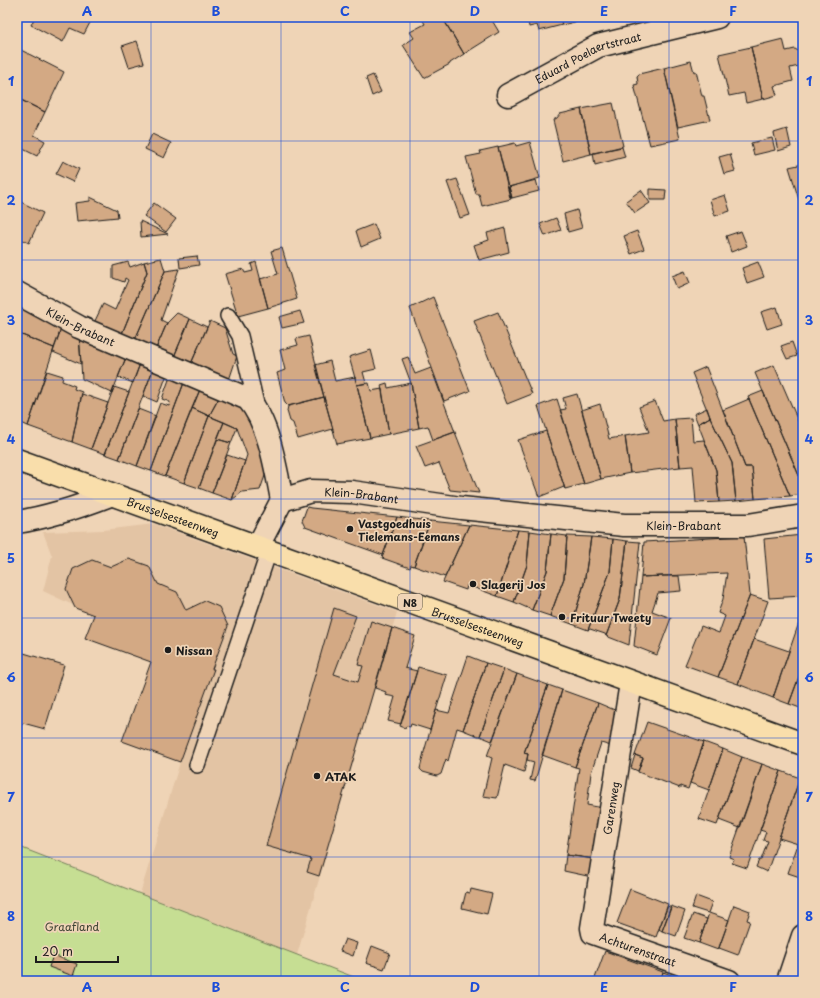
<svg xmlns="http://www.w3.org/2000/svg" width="820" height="998" font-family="'Playpen Sans',sans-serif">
	<rect width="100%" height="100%" fill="#efd4b6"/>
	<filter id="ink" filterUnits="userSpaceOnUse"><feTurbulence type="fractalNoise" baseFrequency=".025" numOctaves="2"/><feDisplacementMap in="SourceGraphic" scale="8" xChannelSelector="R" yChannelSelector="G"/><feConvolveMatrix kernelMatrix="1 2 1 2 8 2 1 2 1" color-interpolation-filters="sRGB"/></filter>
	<g filter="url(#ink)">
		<path fill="#e3c4a4" d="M154 524 397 612 297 955 140 894 180 762 122 741 151 662 85 638 94 615 43 591 52 556 43 532 104 530Z"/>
		<path fill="#c6de93" stroke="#717d58" d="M17 846 364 981H17Z"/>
		<path fill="#d3a984" stroke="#1c1c1c" d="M35 17H93L84 34 70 28 63 42 31 25Z
			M421 17H442L464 54 450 63V64L424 78 403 45 414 38 410 32 425 24Z
			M449 17H490L499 32 464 54 444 20Z
			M527 17H560L562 25 539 31 537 25 529 27Z
			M560 17H595L562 25Z
			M783 39 786 51 795 49 800 52 802 62 799 66 790 68 793 81 774 86 777 95 763 99 751 47Z
			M137 41 144 63 129 67 122 46Z
			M751 47 763 99 746 103 744 93 729 96 719 54Z
			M19 49 64 72 45 112 17 98V53Z
			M691 61 694 72 696 71 702 96H704L710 120 678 127 664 68Z
			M664 68 680 139 650 145 634 85 638 84 637 76 639 74Z
			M373 75 381 92 372 96 366 78Z
			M17 98 45 112 34 135 45 141 37 156 17 146Z
			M613 103 623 146 591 154 581 109Z
			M581 109 591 154 563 161 553 120 557 118 560 114Z
			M787 129 791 147 778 151 774 133Z
			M152 134 171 143 164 158 145 149Z
			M772 138 775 150 754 155 751 143Z
			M530 142 540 178 509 187 512 198H510L498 147 515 143 516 146Z
			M498 147 511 199 482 206 479 194H476L466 157 481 154 480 151Z
			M622 147 625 157 595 165 593 153Z
			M730 154 735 171 724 174 719 157Z
			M63 161 79 169 73 182 56 174Z
			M803 164V198L799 200 789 167Z
			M457 179 470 215 460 218 447 182Z
			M536 180 539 191 512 198 509 187Z
			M650 189 666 190 665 200H650Z
			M641 190 650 203 635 213 626 201Z
			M725 195 730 211 715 216 710 200Z
			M90 197 117 210 118 217 77 221 75 203 90 201Z
			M17 200 43 213 29 243 17 237Z
			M154 203 176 219 166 232 144 216Z
			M577 210 582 228 568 232 564 214Z
			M556 218 561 230 545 236 540 224Z
			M140 221 168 234 141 237Z
			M374 224 380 239 361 247 356 231Z
			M505 228 509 252 479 260 474 245 489 240 487 233Z
			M637 231 644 249 631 254 624 236Z
			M741 231 747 246 731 252 726 236Z
			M282 248 297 299 268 308 260 279 278 274 271 251Z
			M197 256 199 265 180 268 179 258Z
			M161 258 165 271 134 342 121 336 147 272 144 262Z
			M128 262 130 267 144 262 147 272 121 336 93 325 103 304 115 310 128 280 125 278 124 282 113 278V266Z
			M256 262 268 308 238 316 225 274 243 269 245 273 253 271 251 264Z
			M758 262 764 277 747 283 742 268Z
			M179 269 161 320 167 323 155 351 134 342 165 271Z
			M685 271 690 283 677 289 672 276Z
			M433 297 470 391 444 401 410 308Z
			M17 307 62 326 54 348 17 333Z
			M777 307 782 324 767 329 761 312Z
			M300 311 304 323 282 328 279 317Z
			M498 312 532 394 507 404 474 321Z
			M177 313 190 319 173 359 155 351 167 323Z
			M190 319 207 327 190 366 173 359Z
			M210 321 225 328 233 354 237 356 228 383 190 366Z
			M62 326 79 334 81 364 53 352Z
			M17 333 54 348 28 426 17 421Z
			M79 334 127 355 112 393 82 379Z
			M309 336 324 397 288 406 285 403 277 373 285 370 280 350 298 345 296 339Z
			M792 342 797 356 787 359 781 346Z
			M371 350 376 369 363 372 366 383 357 385 349 357Z
			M127 355 141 361 133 383 118 377Z
			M408 357 415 374 431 368 455 432 433 440 428 426 419 428 411 383 402 359Z
			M141 361 154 367 119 459 105 454Z
			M330 361 335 381 355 377 370 438 337 444 315 365Z
			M774 365 803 432V485L755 373Z
			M706 367 745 467H752L755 499 736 501 732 463 710 417 692 373Z
			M153 369 167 374 157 402 143 396Z
			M47 371 63 376 62 381 75 386 74 389 82 392 72 442 28 426Z
			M171 374 185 380 151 471 137 466 160 403 169 406 170 402 162 399Z
			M185 380 201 387 165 476 151 471Z
			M369 383 371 391 382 389 389 434 370 438 357 385Z
			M387 383 388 388 411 383 419 428 389 434 381 385Z
			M114 387 129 392 105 454 91 449Z
			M201 387 220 396 209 416 192 408Z
			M763 391 803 485V494L790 496 748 397Z
			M82 394 108 403 91 449 72 442Z
			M577 394 601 479 584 484 560 410 566 409 563 398Z
			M220 396 246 411 268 467 260 490 242 492 232 500 247 455 237 428 209 416Z
			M324 397 333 429 298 439 293 423 290 421 287 411 288 406Z
			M557 399 584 484 565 489 538 406Z
			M749 399 790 496 755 499 752 467H745L723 410Z
			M655 401 663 421 675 419 680 467 630 473 625 436 649 432 639 407Z
			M600 404 609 439 625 436 630 473 601 479 582 410Z
			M192 408 209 416 184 483 165 476Z
			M707 408 710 417 698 424 694 414Z
			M138 409 156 416 137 466 119 459Z
			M803 411V432L795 414Z
			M209 416 224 422 199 488 184 483Z
			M710 417 732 463 736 501 719 502 716 470 698 424Z
			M691 418 693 441 704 440 716 470 719 502 696 503 693 466 680 467 675 419Z
			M224 422 237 428 231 443 217 439Z
			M546 431 565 489 564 487 539 497 518 440Z
			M455 432 479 493 450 490 439 463 425 468 416 446Z
			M217 439 231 443 212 493 199 488Z
			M227 455 245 461 232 500 212 493Z
			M307 507 311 508 397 517 383 555 305 527 302 521Z
			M397 517 430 521 414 566 411 565 410 568 382 558Z
			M430 521 469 525 445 577 414 566Z
			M469 525 518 530 497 596 467 585 466 590 443 582Z
			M518 530 530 531 527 565 514 602 497 596Z
			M530 531 551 534 547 571 532 610 514 602 527 565Z
			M551 534 567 536 564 578 550 616 532 610 547 571Z
			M802 535 803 596 769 598 764 539Z
			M567 536 591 537 584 584 572 624 550 616 564 578Z
			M744 536 750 595 718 677 685 665 701 626 719 633 725 616 718 613 723 599 727 573 641 577 644 542Z
			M591 537 613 539 610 572 588 630 572 624 584 584Z
			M613 539 627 541 620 599 606 636 605 634 590 629 588 630 610 572Z
			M627 541 640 542 629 645 606 636 620 599Z
			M129 559 149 566 158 584 177 592 186 610 205 601 219 607 228 626 212 669H214L180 762 122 741 151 662 85 638 94 615 75 608 66 589 73 569 92 560 111 567Z
			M662 576H679L681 591 658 593 652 611 671 618 657 655 634 646 641 577Z
			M750 595 768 601 738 684 718 677Z
			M334 608 356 616 334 674 358 682 363 666 358 665 371 621 392 628 319 876 307 872 311 859 266 846Z
			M802 614 803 666 789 704 773 698Z
			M392 628 415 636 405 668 417 671 401 724 388 721 395 697 385 695 386 692 375 688Z
			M754 639 789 651 773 698 738 684Z
			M17 651 64 665 45 729 23 723 22 725 17 724Z
			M468 656 486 663 463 730 457 728 448 761 446 759 441 774 437 776 423 772 420 769 424 752 436 710 449 713Z
			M486 663 504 669 480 736H478L463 730Z
			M803 666V709L789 704Z
			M418 667 447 675 430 730 411 724 410 727 406 726 405 728 400 726Z
			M504 669 517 674 492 741 480 736Z
			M517 674 548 685 524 753 528 754 524 772 505 765 497 798 483 796 492 758 487 756Z
			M548 685 562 690 535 781 530 780 534 762 527 760 528 754 524 753Z
			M562 690 598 703 575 767 542 755Z
			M598 703 617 711 611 746 601 743 591 773 587 805 603 808 595 859 566 855 579 768 575 767Z
			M647 722 704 742 688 789 680 786V788L638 772 643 758 635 755Z
			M704 742 723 749 709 790 690 783Z
			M723 749 742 757 717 825 699 819Z
			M635 755 643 758 638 771 631 768Z
			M742 757 762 764 740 828 719 820Z
			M762 764 781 771 747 868 732 863 734 859 729 857Z
			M781 771 800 778 767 872 756 867 759 860H761L768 841 763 840 766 832 760 830Z
			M800 778 803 779V830L798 844 779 838Z
			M803 830V878L788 873Z
			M566 855 595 859 592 877 564 871Z
			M471 889 492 894 487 914 462 908 466 892 470 893Z
			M630 889 668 904 656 937 617 923Z
			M696 896 712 902 708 913 692 908Z
			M734 905 750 911 747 920 750 921 738 955 719 948Z
			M668 906 671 908 662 931 659 929Z
			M671 906 685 911 676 936 662 931Z
			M709 913 729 920 718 950 699 943Z
			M693 914 707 919 699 943 684 938Z
			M345 939 357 943 353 956 340 951Z
			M372 946 390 953 384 969 366 963Z
			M605 951 663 972 660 981H594Z
			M53 955 77 964 73 976 49 967Z
			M663 972 682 979 681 981H660Z"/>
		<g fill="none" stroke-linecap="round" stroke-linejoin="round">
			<g stroke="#1c1c1c" stroke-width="18">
				<path id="lane" d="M228 316 240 336 257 408
					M197 765 269 551"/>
			</g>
			<g stroke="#1c1c1c" stroke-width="25">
				<g id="street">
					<path id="s1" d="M508 95 598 46 717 17"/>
					<path id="s2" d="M17 293 79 327 248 399C269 423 276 469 282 500"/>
					<path id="s3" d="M282 500 311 491 352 492 461 508 624 525H748L803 516"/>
					<path d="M17 522C50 517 79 507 110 495"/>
					<path d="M258 546 282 500"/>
					<path id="s4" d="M631 683 592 928 593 933 729 981"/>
					<path d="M788 981 803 936"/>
				</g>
			</g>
			<g stroke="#1c1c1c" stroke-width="25">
				<g id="primary">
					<path id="s5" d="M17 460 803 744"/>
				</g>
			</g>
			<use href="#lane" stroke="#efd4b6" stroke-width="15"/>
			<use href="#street" stroke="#efd4b6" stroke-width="22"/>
			<use href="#primary" stroke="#f9deab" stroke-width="22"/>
		</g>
	</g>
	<path fill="none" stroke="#1d4ed8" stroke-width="1" stroke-opacity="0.55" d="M151 17V981M281 17V981M410 17V981M539 17V981M669 17V981M17 141H803M17 260H803M17 380H803M17 499H803M17 618H803M17 738H803M17 857H803"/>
	<g fill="#1c1c1c" stroke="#efd4b6" stroke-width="1.5">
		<circle cx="350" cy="529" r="4"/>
		<circle cx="473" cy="584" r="4"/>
		<circle cx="562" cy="617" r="4"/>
		<circle cx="168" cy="650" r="4"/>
		<circle cx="317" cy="776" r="4"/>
	</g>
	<g text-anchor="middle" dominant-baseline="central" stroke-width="3.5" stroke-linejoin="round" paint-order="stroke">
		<rect fill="#efd4b6" stroke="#5b534a" stroke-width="1" x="398" y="594" width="24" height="16" rx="3"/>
		<g font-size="10" font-weight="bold" fill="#1c1c1c">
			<text x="410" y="602">N8</text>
		</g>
		<g font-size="11" fill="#1c1c1c" stroke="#efd4b6">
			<text stroke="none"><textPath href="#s1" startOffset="89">Eduard Poelaertstraat</textPath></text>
			<text stroke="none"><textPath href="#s2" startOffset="72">Klein-Brabant</textPath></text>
			<text stroke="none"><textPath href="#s3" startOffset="81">Klein-Brabant</textPath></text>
			<text stroke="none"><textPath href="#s5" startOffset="166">Brusselsesteenweg</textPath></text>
			<text stroke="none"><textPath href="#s3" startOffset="405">Klein-Brabant</textPath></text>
			<text stroke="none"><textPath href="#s5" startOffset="490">Brusselsesteenweg</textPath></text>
			<text transform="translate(611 808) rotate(-81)">Garenweg</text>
			<text stroke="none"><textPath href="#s4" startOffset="301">Achturenstraat</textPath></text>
		</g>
		<g font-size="11" font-weight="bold" fill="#1c1c1c" stroke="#efd4b6" text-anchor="start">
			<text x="358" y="523">Vastgoedhuis<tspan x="358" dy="13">Tielemans-Eemans</tspan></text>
			<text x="481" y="584">Slagerij Jos</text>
			<text x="570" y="617">Frituur Tweety</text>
			<text x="176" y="650">Nissan</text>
			<text x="325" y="776">ATAK</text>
		</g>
		<g font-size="11" fill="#3e4334" stroke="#efd4b6">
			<text x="72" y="926">Graafland</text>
		</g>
	</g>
	<rect width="820" height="998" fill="none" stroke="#efd4b6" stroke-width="44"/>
	<path d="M36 956v6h82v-6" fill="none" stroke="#1c1c1c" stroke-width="2"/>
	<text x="42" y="956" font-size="12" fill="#1c1c1c" stroke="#efd4b6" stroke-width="3" paint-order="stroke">20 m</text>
	<rect x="22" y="22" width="776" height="954" fill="none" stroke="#1d4ed8" stroke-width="1.5"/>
	<g font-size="13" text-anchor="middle" font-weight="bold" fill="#1d4ed8">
		<text x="87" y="16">A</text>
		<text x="216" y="16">B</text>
		<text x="345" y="16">C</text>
		<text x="475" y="16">D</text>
		<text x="604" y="16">E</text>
		<text x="733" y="16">F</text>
		<text x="11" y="86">1</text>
		<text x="809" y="86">1</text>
		<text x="11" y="205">2</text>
		<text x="809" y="205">2</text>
		<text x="11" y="325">3</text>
		<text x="809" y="325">3</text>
		<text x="11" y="444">4</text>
		<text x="809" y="444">4</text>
		<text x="11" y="563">5</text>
		<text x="809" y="563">5</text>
		<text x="11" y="682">6</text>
		<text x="809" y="682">6</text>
		<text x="11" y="802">7</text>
		<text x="809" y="802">7</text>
		<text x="11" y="921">8</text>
		<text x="809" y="921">8</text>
		<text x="87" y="992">A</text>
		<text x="216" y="992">B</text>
		<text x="345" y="992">C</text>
		<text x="475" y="992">D</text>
		<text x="604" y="992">E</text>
		<text x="733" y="992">F</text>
	</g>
</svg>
